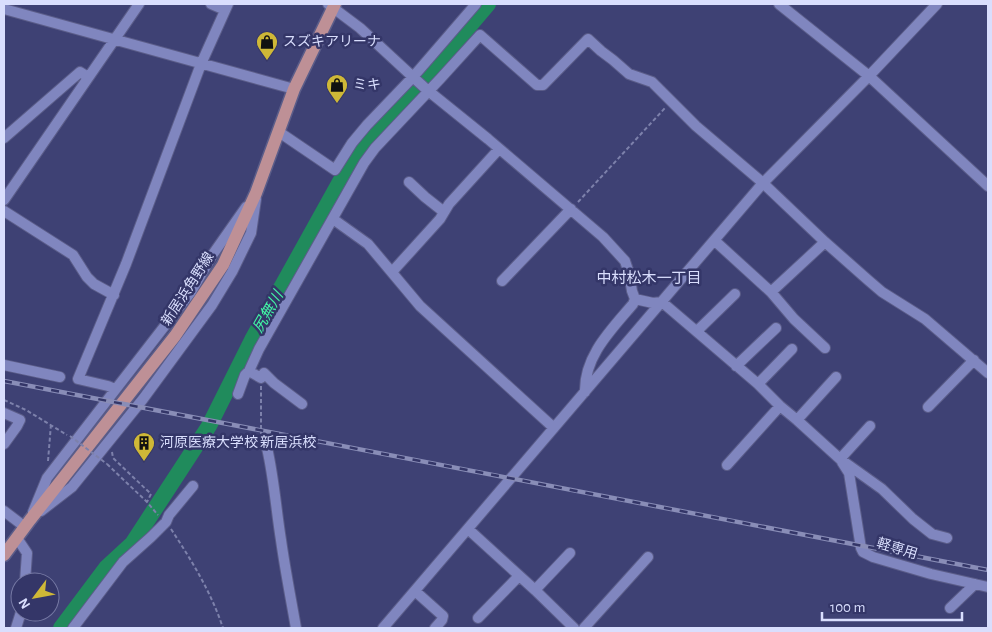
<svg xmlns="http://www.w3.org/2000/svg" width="992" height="632" font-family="'Alegreya Sans','Noto Sans JP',sans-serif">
	<rect width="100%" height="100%" fill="#3e4174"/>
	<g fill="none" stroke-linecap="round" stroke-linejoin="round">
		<path stroke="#208b5c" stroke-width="16" d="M61 628 106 568 132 544 209 426 252 340 341 180 362 147 437 64 488 4"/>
		<g stroke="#5b5d89" stroke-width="12">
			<path id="minor" d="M211 4 225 10
				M328 4 360 28 426 89 488 139 603 237 625 261 629 273 632 291 635 299 653 303 662 302 758 384 780 406 797 420 840 459 882 489 913 519 932 534 947 538
				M779 4 869 76 988 186
				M4 9 294 89
				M279 132 335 170 352 143 367 125 413 77 476 4
				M4 138 80 72 88 77
				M409 182 425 197 444 212
				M4 200 139 4
				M4 211 73 255 87 277 94 284 114 295
				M333 219 368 244 420 306 554 428
				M715 241 771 292 794 319 825 348
				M392 272 440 219 449 204 499 149
				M502 281 571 209
				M771 292 825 242
				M697 331 735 294
				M4 365 60 377
				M736 366 776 328
				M758 384 792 349
				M115 389 108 386 78 379 126 264 201 64 228 4
				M585 392C584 356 611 330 633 304L635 299
				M238 394 245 375 249 371
				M302 404 274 383 264 373 261 378 249 371 259 349 364 163 375 148 440 79 480 35 537 85H543L588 39 601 51 613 60 629 74 652 82 696 126 763 183 825 242 868 280 882 292 925 319 988 373
				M928 407 974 360
				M4 413 20 420 17 426 4 444
				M797 420 836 377
				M267 448C274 478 276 509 281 540 285 569 291 599 296 628
				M840 459 870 426
				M842 462 849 473 861 548 863 552 873 557 931 574 988 587
				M727 465 780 406
				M4 511 25 527
				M41 511 72 487 143 399 212 305 232 272 251 233 256 199
				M33 512 47 478 191 292 213 254 246 207
				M468 529 535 590 574 628
				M17 538 27 553 25 582
				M535 590 570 553
				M415 591 443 616 442 620 435 628
				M950 608 975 584
				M478 618 519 576
				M16 628 21 612
				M73 628 123 562 151 537 166 522 169 515 193 486
				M383 628 763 183 869 76 937 4
				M584 628 648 557"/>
		</g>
		<g stroke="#5b5d89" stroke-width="15">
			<path id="major" d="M4 555 30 520 175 336 223 265 256 193 294 89 335 4"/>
		</g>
		<path stroke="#7d81ab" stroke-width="2" stroke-dasharray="4 2.5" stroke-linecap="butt" d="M578 202 665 108
			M261 386V433L264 441
			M4 400 26 410 67 435
			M112 452 113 458 151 494 147 502
			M48 461 51 424
			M107 464 147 502 158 515
			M171 529C192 561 211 592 223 628"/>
		<use href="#minor" stroke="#8086bf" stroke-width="10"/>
		<use href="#major" stroke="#be9096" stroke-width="12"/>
		<g stroke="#898db7" stroke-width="4.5">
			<path id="rail" d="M4 381 988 570"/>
		</g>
		<use href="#rail" stroke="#343668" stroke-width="2.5" stroke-dasharray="8" stroke-linecap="butt"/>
		<path stroke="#7d81ab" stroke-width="2" stroke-dasharray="4 2.5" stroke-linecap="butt" d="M70 436 107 464"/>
	</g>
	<defs>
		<g id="shop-pin" transform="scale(1.125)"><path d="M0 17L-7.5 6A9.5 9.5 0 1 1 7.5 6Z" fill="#cfb837" stroke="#343668"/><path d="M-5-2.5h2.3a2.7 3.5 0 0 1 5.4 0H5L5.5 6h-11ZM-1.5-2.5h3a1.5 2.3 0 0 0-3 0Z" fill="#111"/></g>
		<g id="building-pin" transform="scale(1.125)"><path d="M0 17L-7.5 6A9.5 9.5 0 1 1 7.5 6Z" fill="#cfb837" stroke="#343668"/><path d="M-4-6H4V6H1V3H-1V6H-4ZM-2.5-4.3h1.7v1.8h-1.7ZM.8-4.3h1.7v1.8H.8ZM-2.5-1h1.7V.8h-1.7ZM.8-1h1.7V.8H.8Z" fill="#111"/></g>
	</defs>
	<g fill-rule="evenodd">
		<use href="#shop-pin" x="267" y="42"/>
		<use href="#shop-pin" x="337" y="85"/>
		<use href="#building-pin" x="144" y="443"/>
	</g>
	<g text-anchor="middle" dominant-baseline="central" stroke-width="5" stroke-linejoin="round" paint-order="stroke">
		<g font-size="14" fill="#d9defd" stroke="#343668" text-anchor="start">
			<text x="283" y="42">スズキアリーナ</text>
			<text x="353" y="85">ミキ</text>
			<text x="160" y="443">河原医療大学校 新居浜校</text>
		</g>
		<g font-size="14" fill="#d9defd" stroke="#343668">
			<text transform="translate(188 289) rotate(-57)">新居浜角野線</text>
			<text transform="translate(897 549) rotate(17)">軽専用</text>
		</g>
		<g font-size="15" fill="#d9defd" stroke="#343668">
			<text x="649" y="278">中村松木一丁目</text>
		</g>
		<g font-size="15" font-style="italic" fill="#42f3a4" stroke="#343668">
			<text transform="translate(268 312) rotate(-60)">尻無川</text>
		</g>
	</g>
	<rect width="992" height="632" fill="none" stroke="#d9defd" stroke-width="10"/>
	<g transform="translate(35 597) rotate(238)"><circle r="24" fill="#343668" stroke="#7679a4"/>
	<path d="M0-4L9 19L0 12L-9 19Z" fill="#cfb837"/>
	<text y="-8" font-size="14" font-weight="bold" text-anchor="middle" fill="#d9defd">N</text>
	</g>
	<path d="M822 612v8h140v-8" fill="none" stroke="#d9defd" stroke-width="2.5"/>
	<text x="830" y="612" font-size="15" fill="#d9defd" stroke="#343668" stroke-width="4" paint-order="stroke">100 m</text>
</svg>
